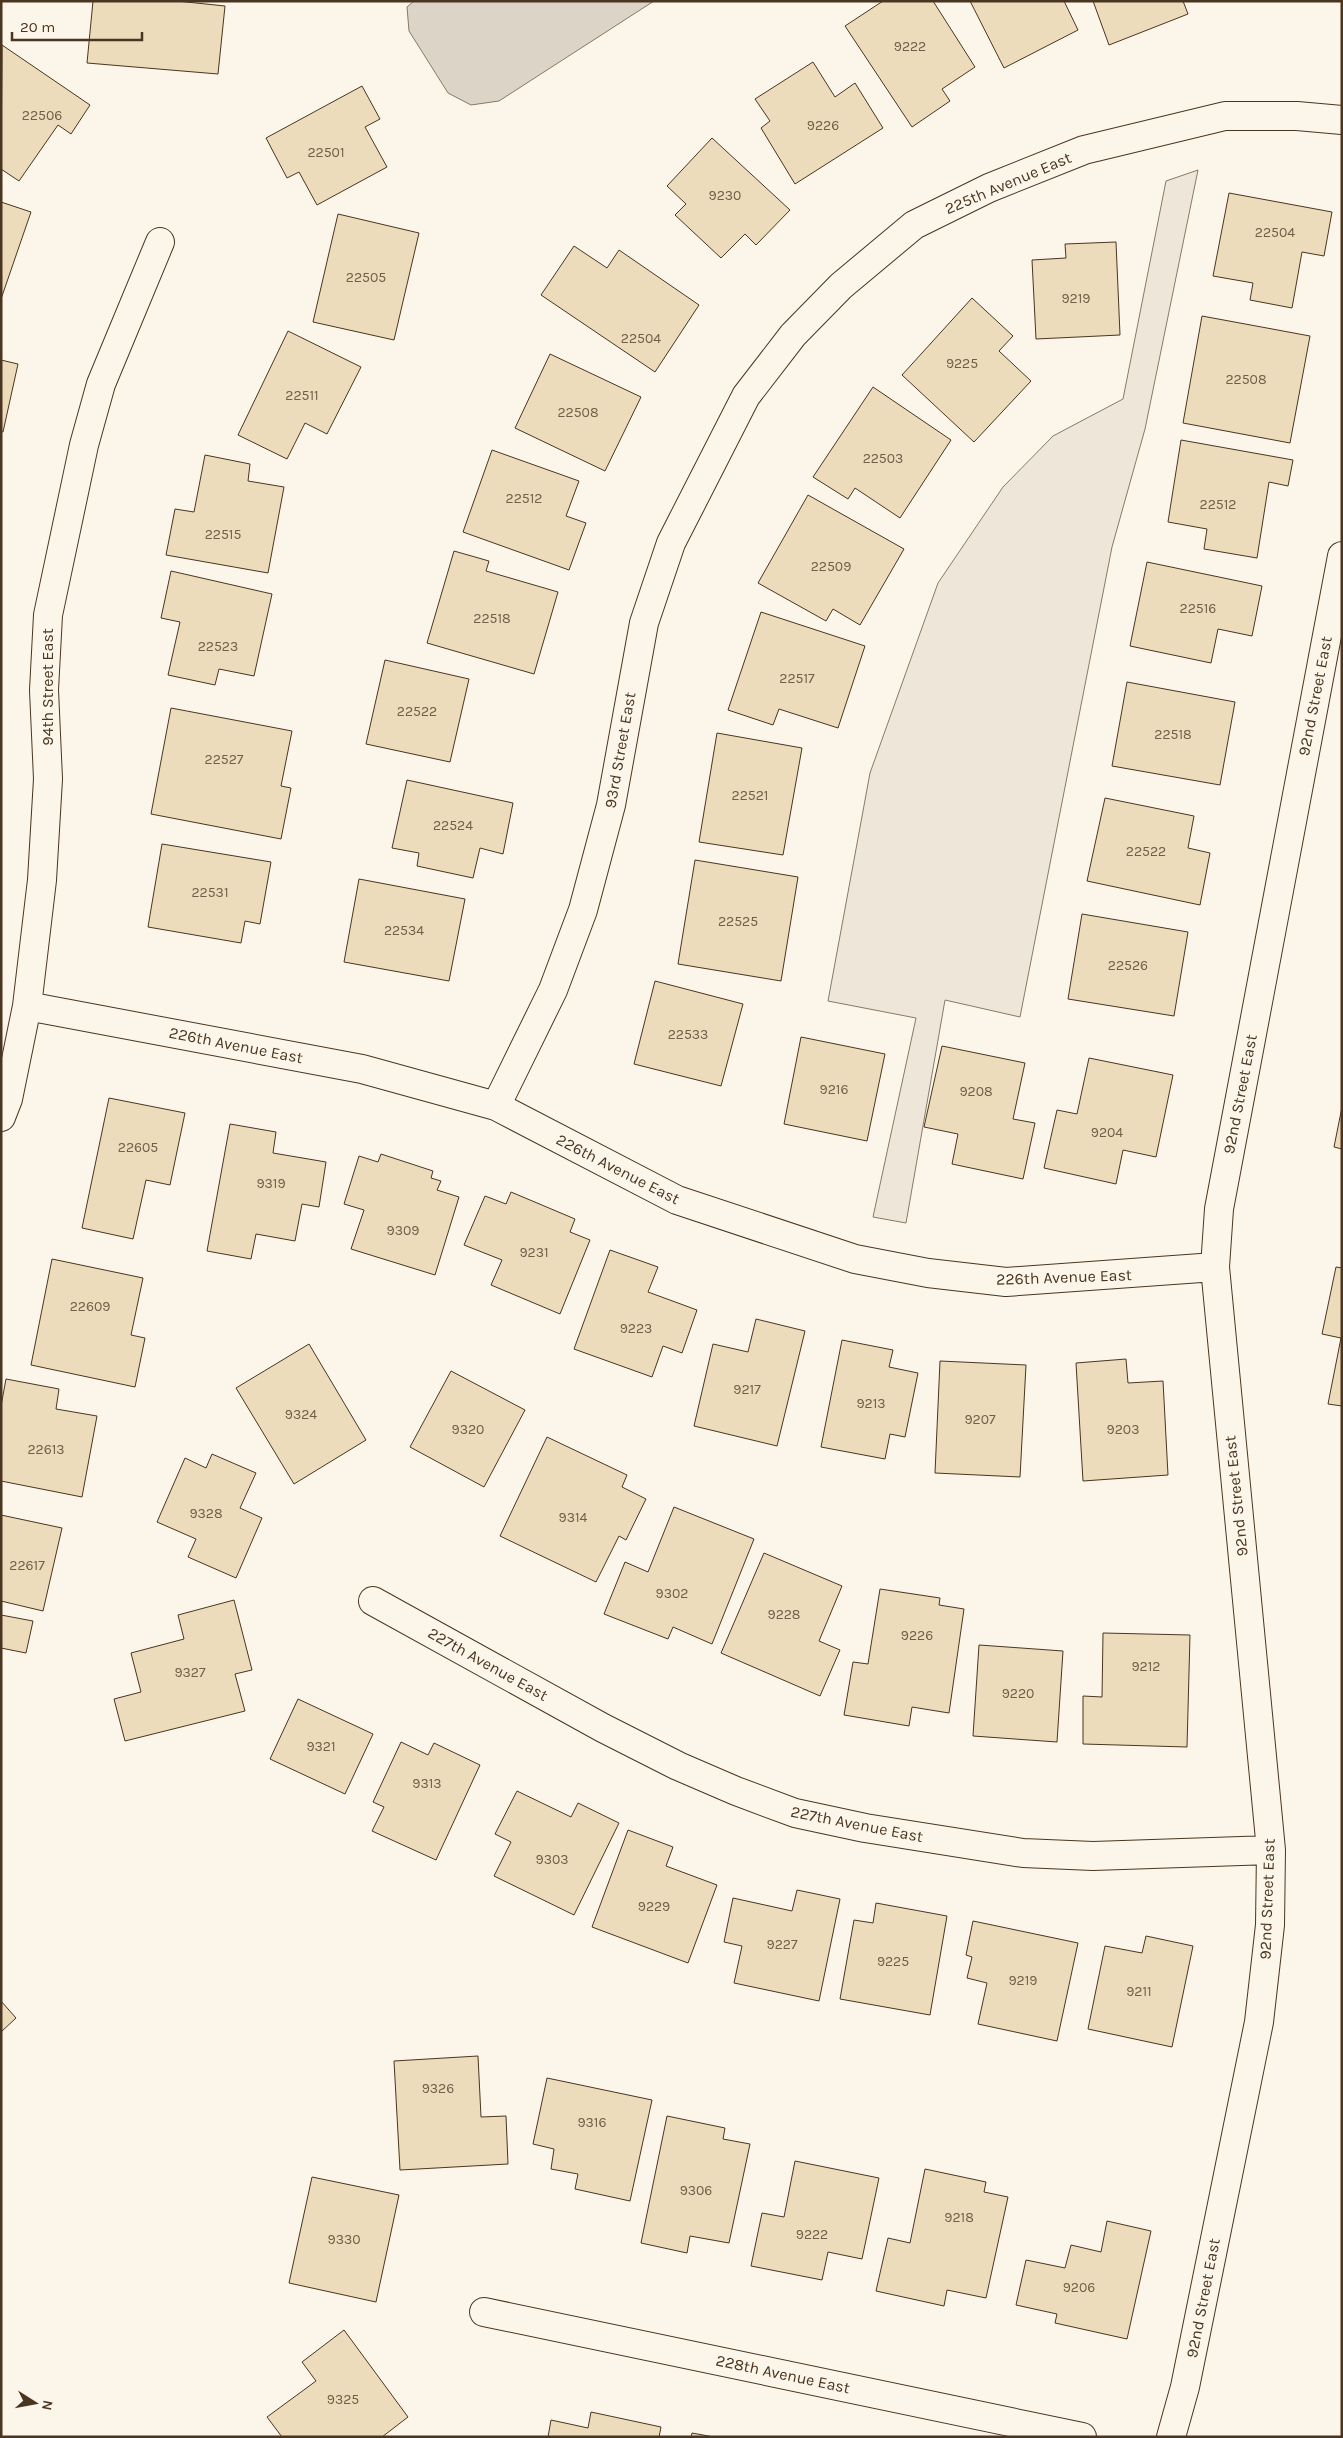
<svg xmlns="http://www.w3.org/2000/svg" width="1343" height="2438" font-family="Karla,sans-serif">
	<rect width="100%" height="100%" fill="#fbf6e9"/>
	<path fill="#ede6d9" stroke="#887966" d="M1198 170 1145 429 1112 547 1020 1017 945 1000 906 1223 873 1217 916 1018 828 1001 870 773 938 583 1003 487 1053 436 1123 399 1166 181Z"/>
	<path fill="#dcd4c6" stroke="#887966" d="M414 1H654L499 101 471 105 448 93 409 31 407 7Z"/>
	<path fill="#ecdcbc" stroke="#4a3520" d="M93 1H177L225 6 218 74 87 63Z
		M883 1H933L975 67 942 89 950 101 912 127 845 26Z
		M970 1H1064L1078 30 1004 68Z
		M1093 1H1183L1188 14 1109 45Z
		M2 45 90 105 71 134 58 125 19 181 1 169Z
		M813 62 835 97 855 83 883 128 795 184 761 128 770 121 755 99Z
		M362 86 380 119 365 127 387 167 317 205 299 172 287 178 266 138Z
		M712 138 790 210 756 245 745 234 721 258 675 215 686 204 667 186Z
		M1229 193 1332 212 1324 256 1302 252 1292 308 1250 300 1253 283 1213 276Z
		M1 202 31 212 1 299Z
		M338 214 419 233 394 340 313 322Z
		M1116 242 1120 335 1036 339 1032 260 1066 258 1065 244Z
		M574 246 607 268 619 250 699 305 655 372 541 295Z
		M972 298 1013 336 999 351 1031 381 974 442 902 375Z
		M1202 316 1310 336 1290 443 1183 423Z
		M288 331 361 367 327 434 305 423 287 459 238 435Z
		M550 354 641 397 605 471 515 428Z
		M1 360 18 364 3 432H1Z
		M873 387 951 440 900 518 855 488 848 499 813 477Z
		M1181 440 1293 460 1288 486 1269 482 1257 558 1204 549 1207 529 1168 522Z
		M492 450 579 481 566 516 586 523 569 570 463 532Z
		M205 455 250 464 248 481 284 487 268 573 166 555 175 509 194 512Z
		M808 495 904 549 860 625 833 609 826 621 758 583Z
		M454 551 489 561 486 571 558 592 534 674 427 643Z
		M1147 562 1262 586 1252 636 1218 629 1211 663 1130 646Z
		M171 571 272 594 254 676 219 669 215 685 168 675 180 622 161 618Z
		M761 612 865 646 838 728 779 709 773 725 728 710Z
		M385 660 469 679 450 762 366 744Z
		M1127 682 1235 702 1220 785 1112 766Z
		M171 708 292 731 281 786 291 788 281 839 151 814Z
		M717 733 802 748 783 855 699 842Z
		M407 780 513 803 503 854 480 848 473 878 417 866 419 853 392 848Z
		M1105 798 1194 816 1188 848 1210 853 1200 905 1087 881Z
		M162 844 271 862 260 924 245 921 241 943 148 927Z
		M695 860 798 877 781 981 678 964Z
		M359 879 465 899 449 981 344 962Z
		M1082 914 1188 932 1174 1016 1068 999Z
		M655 981 743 1004 721 1086 634 1064Z
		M801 1037 885 1054 867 1141 784 1124Z
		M942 1046 1025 1063 1013 1119 1035 1123 1023 1179 952 1164 958 1134 924 1127Z
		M1089 1058 1173 1075 1156 1157 1123 1150 1116 1184 1044 1168 1057 1110 1077 1114Z
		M109 1098 185 1113 170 1185 146 1180 133 1239 82 1228Z
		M1342 1107V1149L1334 1147Z
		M230 1124 276 1132 273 1153 326 1162 319 1207 302 1204 295 1241 256 1234 251 1259 207 1251Z
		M381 1154 433 1171 431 1178 441 1181 437 1190 459 1197 435 1275 351 1249 364 1210 344 1204 359 1156 378 1162Z
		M511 1192 575 1219 570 1232 590 1240 560 1314 491 1285 502 1260 464 1245 485 1196 506 1204Z
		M610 1250 658 1267 648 1292 697 1310 682 1353 663 1346 652 1377 574 1349Z
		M52 1259 143 1278 131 1335 145 1338 135 1387 31 1365Z
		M1336 1267 1342 1268V1406L1328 1404 1341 1338 1322 1334Z
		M756 1319 805 1331 777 1446 694 1426 713 1344 748 1352Z
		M842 1340 893 1350 889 1367 918 1373 905 1437 890 1434 885 1459 821 1447Z
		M309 1344 366 1440 294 1484 236 1388Z
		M1126 1359 1128 1383 1163 1381 1168 1475 1083 1481 1076 1363Z
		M940 1361 1026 1365 1020 1477 935 1473Z
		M451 1371 525 1410 484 1487 410 1447Z
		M6 1379 59 1389 56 1409 97 1416 82 1497 1 1481V1406Z
		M547 1437 627 1475 622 1487 646 1499 626 1540 619 1536 596 1582 500 1536Z
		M212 1454 256 1473 240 1508 262 1518 236 1578 188 1557 196 1539 157 1522 185 1458 206 1468Z
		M674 1507 754 1539 712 1644 673 1627 668 1639 604 1614 625 1562 648 1572Z
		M1 1515 62 1528 43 1611 1 1601Z
		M764 1553 842 1586 819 1641 840 1650 820 1696 721 1653Z
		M880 1589 940 1598 939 1605 964 1609 949 1713 912 1707 909 1726 844 1715 853 1662 868 1664Z
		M234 1600 252 1670 235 1674 245 1711 125 1741 114 1699 141 1692 131 1653 184 1639 178 1615Z
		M1 1615 33 1621 26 1653 1 1648Z
		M1103 1633 1190 1635 1187 1747 1083 1744V1696L1102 1697Z
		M979 1645 1063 1651 1057 1742 973 1736Z
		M298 1699 373 1734 345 1794 270 1759Z
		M401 1742 428 1755 434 1743 480 1765 436 1860 372 1831 384 1807 373 1802Z
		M517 1791 571 1817 578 1803 619 1823 574 1915 494 1876 511 1842 495 1834Z
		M628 1830 673 1847 666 1866 717 1885 688 1963 592 1927Z
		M797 1890 840 1899 819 2001 734 1983 742 1946 724 1942 733 1898 792 1911Z
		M876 1903 947 1916 930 2015 840 1999 854 1920 873 1923Z
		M973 1921 1078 1943 1057 2041 978 2024 987 1983 967 1978 972 1957 966 1955Z
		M1146 1936 1193 1946 1172 2047 1088 2029 1105 1946 1142 1953Z
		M1 2001 16 2018 1 2032Z
		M478 2056 481 2117 506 2116 508 2164 400 2170 394 2061Z
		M547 2078 652 2100 630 2201 575 2189 578 2174 551 2169 554 2149 533 2144Z
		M667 2116 725 2128 723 2139 750 2144 729 2243 690 2236 687 2253 641 2243Z
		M795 2161 879 2178 862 2259 828 2252 822 2280 751 2266 762 2213 784 2217Z
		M925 2169 986 2182 984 2192 1008 2197 986 2298 947 2290 944 2306 876 2291 888 2238 910 2243Z
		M312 2177 399 2195 376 2302 289 2283Z
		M1107 2221 1151 2231 1127 2339 1055 2323 1057 2314 1016 2305 1026 2260 1065 2268 1071 2245 1101 2252Z
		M344 2330 408 2417 382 2437H282L267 2417 316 2381 302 2362Z
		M591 2412 661 2427 659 2437H548L551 2420 588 2428Z
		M692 2433 714 2437H691Z"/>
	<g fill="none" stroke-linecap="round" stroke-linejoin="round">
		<g stroke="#4a3520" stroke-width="30">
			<path id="minor" d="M27 1006 362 1069 496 1106 677 1200 855 1259 928 1273 1006 1282 1215 1267
				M496 1106 553 990 583 910 611 805 644 623 671 543 746 396 793 335 841 286 914 225 989 188 1084 150 1225 116H1297L1342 120
				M1 1117 8 1099 27 1006 42 880 48 779 44 690 48 615 84 445 101 384 160 242
				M373 1601 603 1728 678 1766 736 1791 795 1813 865 1828 1023 1853 1093 1856 1271 1850
				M484 2312 1082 2437
				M1171 2437 1185 2387 1259 2022 1270 1925 1271 1850 1215 1267 1219 1209 1342 556"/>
		</g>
		<use href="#minor" stroke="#fbf6e9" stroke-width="28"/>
	</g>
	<g text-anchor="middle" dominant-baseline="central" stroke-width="4" stroke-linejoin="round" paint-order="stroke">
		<g font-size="14" fill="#725f47">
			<text x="910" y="46">9222</text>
			<text x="42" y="115">22506</text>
			<text x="823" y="125">9226</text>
			<text x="326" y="152">22501</text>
			<text x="725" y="195">9230</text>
			<text x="1275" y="232">22504</text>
			<text x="366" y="277">22505</text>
			<text x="1076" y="298">9219</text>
			<text x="641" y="338">22504</text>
			<text x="962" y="363">9225</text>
			<text x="1246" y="379">22508</text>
			<text x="302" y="395">22511</text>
			<text x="578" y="412">22508</text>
			<text x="883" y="458">22503</text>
			<text x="524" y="498">22512</text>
			<text x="1218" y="504">22512</text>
			<text x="223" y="534">22515</text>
			<text x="831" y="566">22509</text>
			<text x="1198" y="608">22516</text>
			<text x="492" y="618">22518</text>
			<text x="218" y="646">22523</text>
			<text x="797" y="678">22517</text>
			<text x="417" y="711">22522</text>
			<text x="1173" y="734">22518</text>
			<text x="224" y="759">22527</text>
			<text x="750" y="795">22521</text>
			<text x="453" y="825">22524</text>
			<text x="1146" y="851">22522</text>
			<text x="210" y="892">22531</text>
			<text x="738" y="921">22525</text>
			<text x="404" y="930">22534</text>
			<text x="1128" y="965">22526</text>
			<text x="688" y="1034">22533</text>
			<text x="834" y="1089">9216</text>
			<text x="976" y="1091">9208</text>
			<text x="1107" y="1132">9204</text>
			<text x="138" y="1147">22605</text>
			<text x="271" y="1183">9319</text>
			<text x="403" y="1230">9309</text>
			<text x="534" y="1252">9231</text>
			<text x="90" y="1306">22609</text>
			<text x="636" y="1328">9223</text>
			<text x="747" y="1389">9217</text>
			<text x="871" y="1403">9213</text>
			<text x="301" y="1414">9324</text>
			<text x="980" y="1419">9207</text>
			<text x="468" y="1429">9320</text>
			<text x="1123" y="1429">9203</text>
			<text x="46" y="1449">22613</text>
			<text x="206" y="1513">9328</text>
			<text x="573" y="1517">9314</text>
			<text x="27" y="1565">22617</text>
			<text x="672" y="1593">9302</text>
			<text x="784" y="1614">9228</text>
			<text x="917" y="1635">9226</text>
			<text x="1146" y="1666">9212</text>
			<text x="190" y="1672">9327</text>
			<text x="1018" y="1693">9220</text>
			<text x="321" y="1746">9321</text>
			<text x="427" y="1783">9313</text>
			<text x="552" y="1859">9303</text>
			<text x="654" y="1906">9229</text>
			<text x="782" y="1944">9227</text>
			<text x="893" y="1961">9225</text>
			<text x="1023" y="1980">9219</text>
			<text x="1139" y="1991">9211</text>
			<text x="438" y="2088">9326</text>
			<text x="592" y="2122">9316</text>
			<text x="696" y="2190">9306</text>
			<text x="959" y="2217">9218</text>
			<text x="812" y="2234">9222</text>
			<text x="344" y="2239">9330</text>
			<text x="1079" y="2287">9206</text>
			<text x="343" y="2399">9325</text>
		</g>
		<g font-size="16" fill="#4a3520" stroke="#fbf6e9">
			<text transform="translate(1008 183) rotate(-23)">225th Avenue East</text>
			<text transform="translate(47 687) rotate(-90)">94th Street East</text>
			<text transform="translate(1315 696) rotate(-79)">92nd Street East</text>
			<text transform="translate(620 750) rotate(-80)">93rd Street East</text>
			<text transform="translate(236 1045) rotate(11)">226th Avenue East</text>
			<text transform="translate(1240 1094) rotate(-79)">92nd Street East</text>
			<text transform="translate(618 1169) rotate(27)">226th Avenue East</text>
			<text transform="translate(1064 1277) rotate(-2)">226th Avenue East</text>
			<text transform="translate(1236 1496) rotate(-96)">92nd Street East</text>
			<text transform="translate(488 1664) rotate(29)">227th Avenue East</text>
			<text transform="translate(857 1824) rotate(11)">227th Avenue East</text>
			<text transform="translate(1267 1899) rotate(-88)">92nd Street East</text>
			<text transform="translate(1203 2298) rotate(-79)">92nd Street East</text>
			<text transform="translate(783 2374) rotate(12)">228th Avenue East</text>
		</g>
	</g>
	<rect width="1343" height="2438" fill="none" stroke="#4a3520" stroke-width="5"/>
	<g transform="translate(35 2403) rotate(101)" stroke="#fbf6e9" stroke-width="4" paint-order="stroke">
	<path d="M0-4L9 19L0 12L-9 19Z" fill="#4a3520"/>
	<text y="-8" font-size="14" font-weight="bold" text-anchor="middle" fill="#4a3520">N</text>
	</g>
	<path d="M12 32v8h130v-8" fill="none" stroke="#4a3520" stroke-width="2.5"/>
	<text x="20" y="32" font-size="15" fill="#4a3520" stroke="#fbf6e9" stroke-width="4" paint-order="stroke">20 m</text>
</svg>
